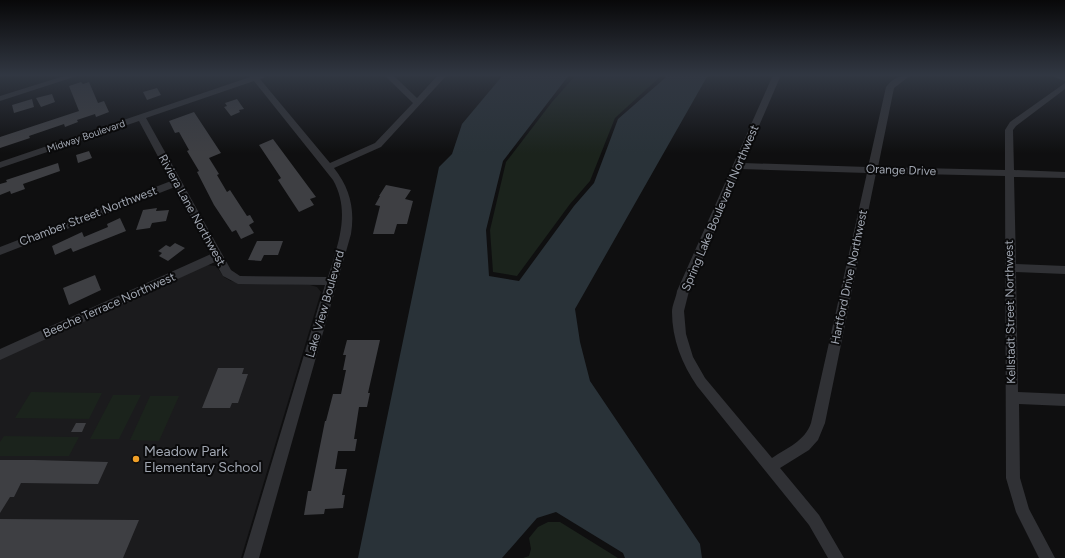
<svg xmlns="http://www.w3.org/2000/svg" width="1065" height="558" font-family="Figtree,sans-serif">
	<rect width="100%" height="100%" fill="#0f0f10"/>
	<path fill="#1b1b1d" d="M207 265 216 266 224 277 231 281 243 283 310 285 317 287 321 292 241 558H0V359Z"/>
	<path fill="#1b231c" d="M576 75H662L615 118 590 181 570 204 517 276 493 272 490 230 506 162 552 102Z
		M31 392H35L102 393 89 419 15 418Z
		M113 395H141L119 439H90Z
		M150 396H179L159 441 130 440Z
		M4 436 74 437H79L69 456H0V442Z
		M548 522H560L618 558H523L529 556 531 549 529 538 538 527Z"/>
	<path fill="#293238" d="M503 75H569L503 161 486 230 489 276 519 281 574 206 594 183 618 119 665 78 666 75H708L575 309 580 342 590 381 700 544 702 558H625L623 553 556 512 537 518 502 558H358L439 167 452 154 462 124Z"/>
	<path fill="#3e3f43" d="M81 82 83 84 89 82 98 103 104 101 109 112 96 117 95 114 77 120 78 122 65 127 64 124 29 136 30 138 0 148V137L79 111 69 86Z
		M157 88 161 95 147 100 143 92Z
		M52 94 55 102 41 107 36 98Z
		M32 99 34 107 14 113 12 105Z
		M237 99 244 109 239 110 240 112 231 116 224 107 227 106 225 103Z
		M194 112 221 153 209 158 219 174 217 175 227 192 230 190 247 216 250 215 254 222 249 225 254 233 241 239 236 230 232 232 214 205 197 172 199 171 187 151 189 150 179 132 175 133 169 121Z
		M273 139 316 197 310 199 314 205 299 212 278 180 281 178 259 145Z
		M89 151 92 158 78 163 76 155Z
		M58 163 60 171 23 184 25 189 11 194 10 191 0 195V184L7 182 6 180Z
		M386 185 411 190 405 199 413 201 407 224H397L394 234H373L380 206 375 205 380 196H379Z
		M157 208 156 211 169 210 166 221 152 223 150 228 136 230 143 210Z
		M120 218 126 231 73 252 71 248 55 255 52 246 82 232 84 237 108 227 107 224Z
		M257 241H283L278 255H264L261 261 248 260Z
		M175 243 185 248 168 261 159 256 162 253 158 251 166 245 170 247Z
		M95 275 101 290 69 305 63 288Z
		M347 340H380L368 393H370L367 407H359L354 439H357L355 451H338L335 469H347L342 495H345L343 508 325 509 324 514 304 515 308 491H311L325 421H326L333 394H341L346 370H343L346 355H343Z
		M218 368H244L242 374H248L238 403H232L230 408H202Z
		M76 423H86L82 432H71Z
		M0 460H34L108 462 98 484 21 483 14 497H10L0 513Z
		M0 519 139 520 123 558H0Z"/>
	<g fill="none" stroke-linecap="round" stroke-linejoin="round">
		<path fill="#303135" fill-rule="evenodd" d="M67 75H80L0 101V96Z
			M249 75H264V78L260 79 330 163 375 143 413 103 384 75H393L417 98 438 75H447L381 147 334 168C350 188 355 209 351 234L259 558H243L325 285 238 284 223 276 215 262 0 360V349L211 254 175 187 0 255V247L171 181 139 121 0 168V162L250 77ZM254 81 333 180C351 212 338 244 328 277L240 276 231 270 146 118Z
			M773 75H781L743 163 868 167 886 87C893 78 900 75 911 75L894 88 878 167 1005 170V130L1010 122 1065 83V89L1016 126 1013 130 1014 170 1065 172V178L1014 177 1016 264 1065 266V274L1016 272 1018 392 1065 394V406L1019 404 1020 478 1029 509 1055 558H1039L1016 512 1006 478 1005 176 876 173 825 423 818 440 809 450 780 468 819 515 844 558H828L809 525 697 386C682 364 672 339 672 312 672 305 676 298 677 291ZM741 169 867 173 811 423C805 441 787 448 772 458L705 378 693 357 686 334 684 311 689 291Z
			M1053 75 1065 76V81L1054 77Z"/>
	</g>
	<linearGradient id="sky" x2="0" y2="1"><stop stop-color="#080809"/><stop offset="0.49" stop-color="#313742"/><stop offset="1" stop-color="#313742" stop-opacity="0"/></linearGradient>
	<rect width="1065" height="153" fill="url(#sky)"/>
	<circle fill="#f09f27" stroke="#0a0a0b" stroke-width="1.5" cx="136" cy="459" r="4"/>
	<g text-anchor="middle" dominant-baseline="central" stroke-width="4" stroke-linejoin="round" paint-order="stroke">
		<g font-size="10" fill="#a0a6b1" stroke="#0a0a0b">
			<text transform="translate(86 136) rotate(-19)">Midway Boulevard</text>
		</g>
		<g font-size="12" fill="#a0a6b1" stroke="#0a0a0b">
			<text transform="translate(901 170) rotate(2)">Orange Drive</text>
			<text transform="translate(720 208) rotate(-67)">Spring Lake Boulevard Northwest</text>
			<text transform="translate(192 210) rotate(61)">Riviera Lane Northwest</text>
			<text transform="translate(88 216) rotate(-21)">Chamber Street Northwest</text>
			<text transform="translate(849 277) rotate(-78)">Hartford Drive Northwest</text>
			<text transform="translate(325 304) rotate(-74)">Lake View Boulevard</text>
			<text transform="translate(109 305) rotate(-24)">Beeche Terrace Northwest</text>
			<text transform="translate(1010 312) rotate(-91)">Kellstadt Street Northwest</text>
		</g>
		<g font-size="14" fill="#a0a6b1" stroke="#0a0a0b" text-anchor="start">
			<text x="144" y="451">Meadow Park<tspan x="144" dy="16">Elementary School</tspan></text>
		</g>
	</g>
</svg>
